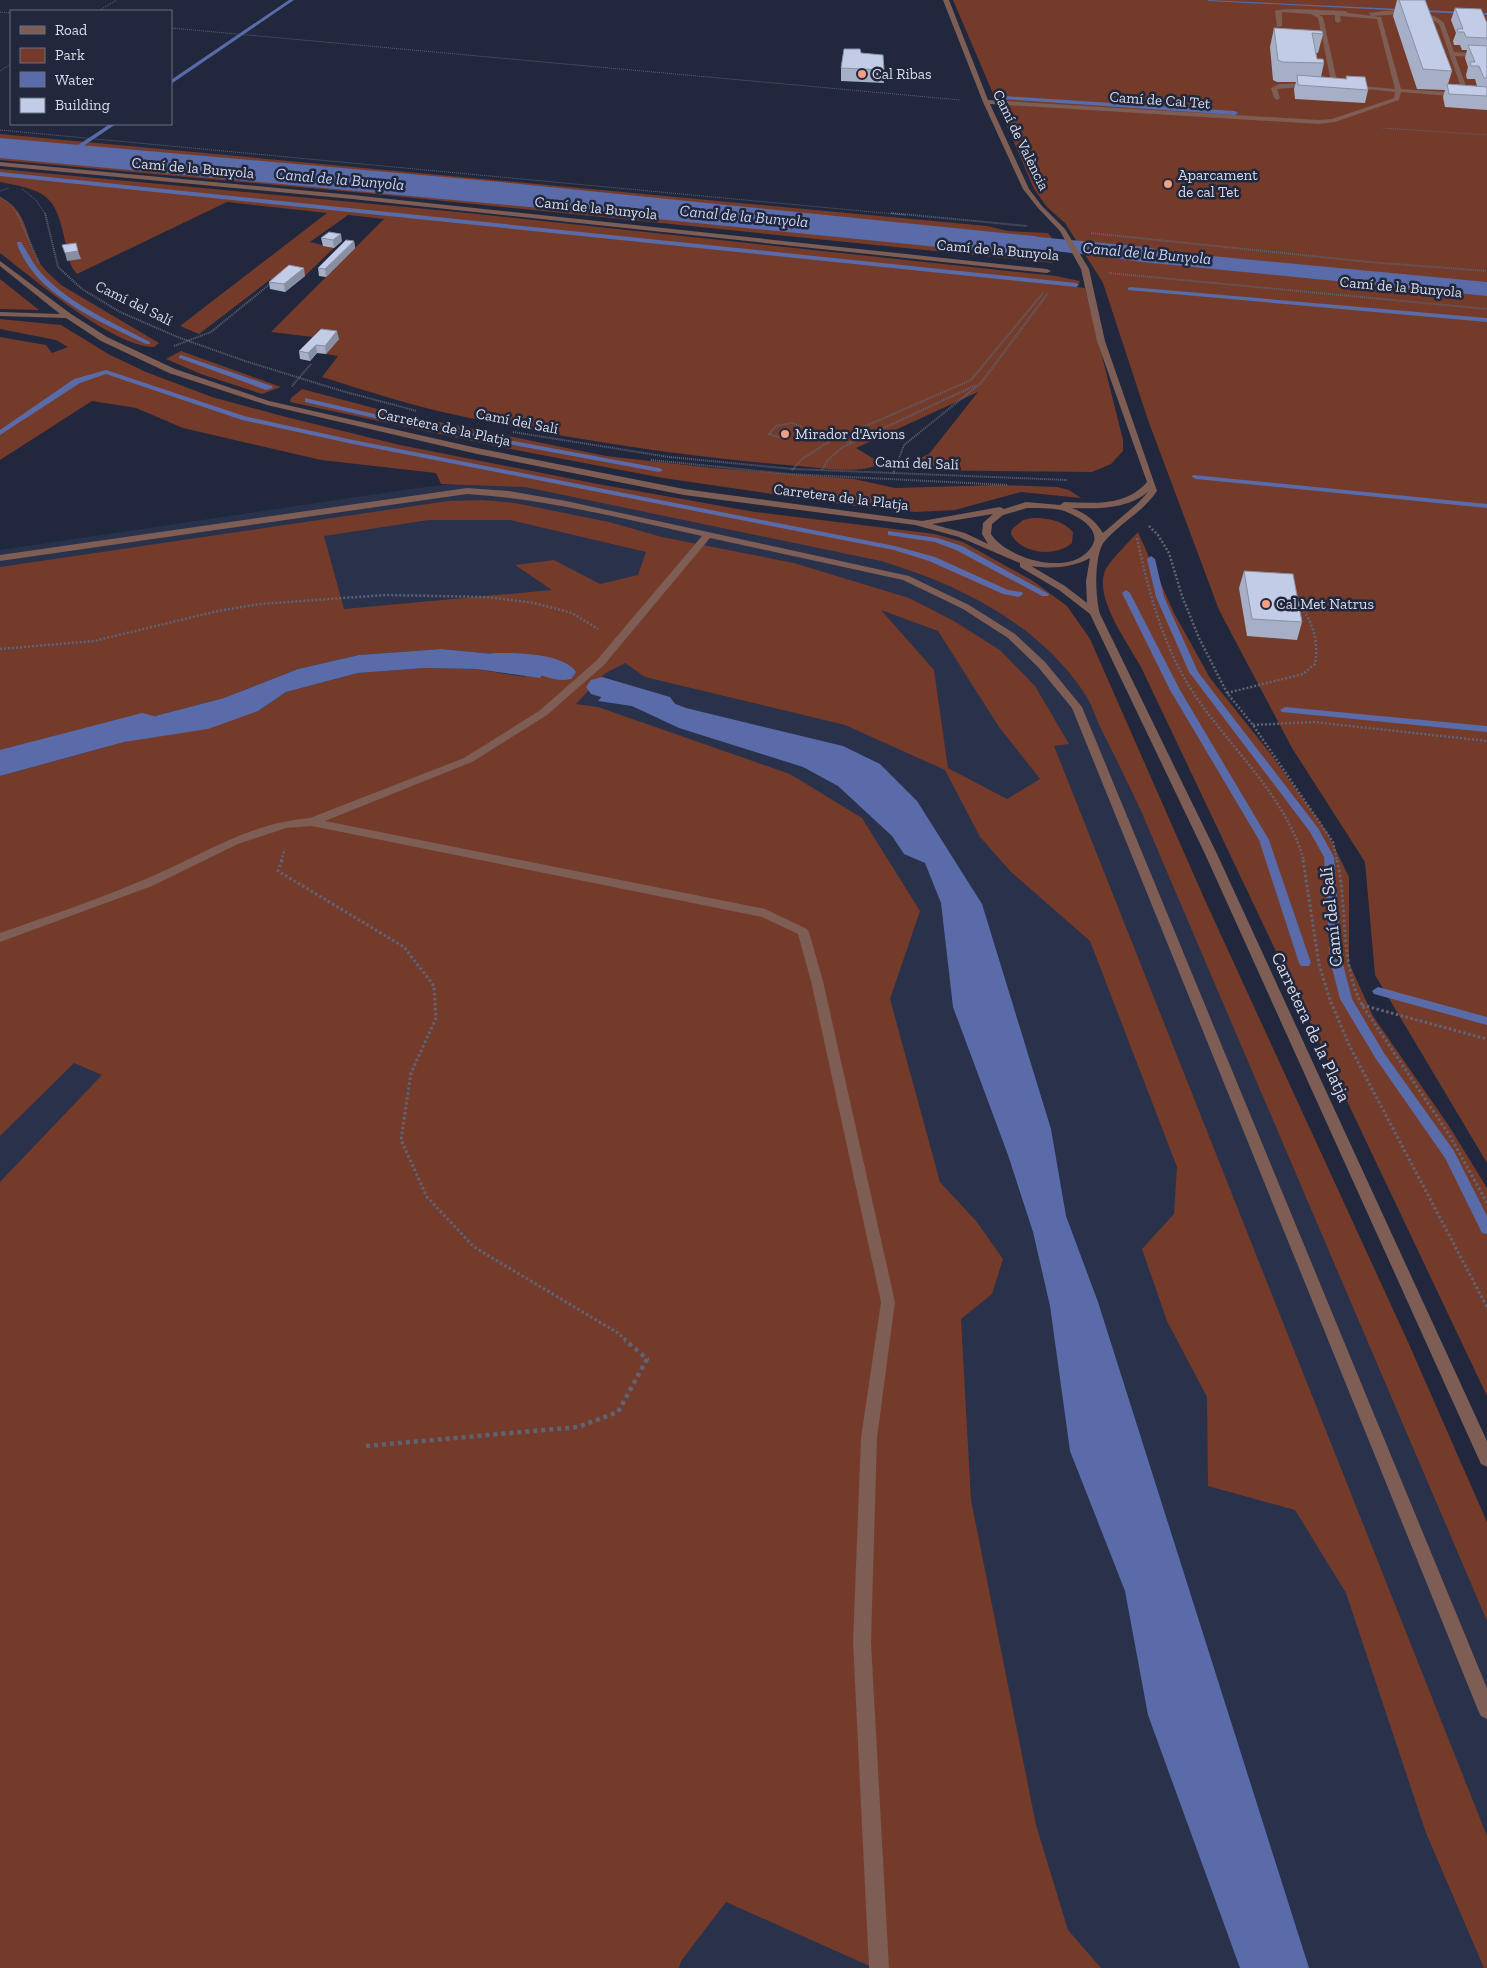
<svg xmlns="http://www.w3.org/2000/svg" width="1487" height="1968" font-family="'Zilla Slab',serif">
	<rect width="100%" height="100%" fill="#21273c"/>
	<path fill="#29314b" d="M523 480 945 572 1064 648 1487 1545V1968H0V550L417 488 461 483Z"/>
	<path fill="#743b2a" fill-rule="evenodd" d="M953 0H1487V1163L1375 975 1365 862 1292 748 1219 610 1148 420 1103 283 1065 223 1047 207 1034 189Z
		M0 134 987 226 1008 231 1048 233 1054 241 0 140Z
		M0 154 1034 253 1052 256 1053 263 375 194 0 160Z
		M0 169 458 212 1056 276 1080 281 1077 287 1085 288 1123 440V451L1111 464 1092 472 912 470 908 466 913 461 929 454 978 392 856 448 881 463C862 475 821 468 799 466 687 457 575 440 465 417 417 407 369 392 322 377L338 356 326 354 338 340 271 332 384 219 348 215 310 242 334 248 305 276 291 273 282 280 271 279 199 334 180 326 327 213 227 202 77 274C69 265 68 256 66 245 56 196 49 191 0 182Z
		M0 197C30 212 24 237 39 262 45 271 54 278 61 285L159 343 154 347C113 347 34 279 0 253Z
		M0 279 39 310 0 309Z
		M0 319 61 325 110 355 146 372 212 397 286 417 400 445 598 484 755 512 935 534 963 542 1033 581 1067 606 1090 639 1204 898 1408 1342 1487 1522V1621L1141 811C1128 784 1115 756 1101 729 1095 716 1091 702 1083 691 1037 623 958 584 881 561L525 487 441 484 436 473 321 460 183 428 136 408 92 401 0 460V337L46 345 52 353 68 347 56 340 0 329Z
		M181 351 281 387 262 394 201 374 166 359Z
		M302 389 385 411 606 456 713 468 854 479 895 488 998 485 1057 487 1069 490 1081 498 1021 492 955 510 916 512 854 506 663 478 505 448 290 402 291 398Z
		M483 500 515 503 609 522 662 537 794 563 909 598 952 620 1000 650 1035 686 1069 744 1054 746 1487 1836V1968H1484L1426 1833 1346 1593 1295 1510 1208 1486 1207 1397 1167 1321 1142 1249 1174 1214 1177 1167 1090 941 1011 872 980 837 945 770 845 725 645 677 625 663 604 674 576 704 598 707 790 774 862 818 920 911 890 999 940 1182 976 1221 1003 1259 992 1294 961 1319 971 1500 1036 1825 1068 1930 1101 1968H874L726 1902 681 1961 679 1968H0V1182L102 1075 74 1063 0 1136V776L124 742 258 711 286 692 358 673 425 668 476 669 524 677 549 659 441 649 359 655 298 669 224 698 159 715 33 755 0 761V567L448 501ZM429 520H510L646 552 638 575 600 584 554 560 515 565 552 590 344 609 324 536ZM881 610 938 631 999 727 1040 779 1007 799 948 768 934 670Z
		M1032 518C1047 518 1063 520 1073 532L1072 543C1056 557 1022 555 1011 534L1012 529 1023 520Z
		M1138 532 1174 613 1210 678 1270 753 1327 832 1349 877V963L1373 1016 1449 1126 1487 1188V1396L1141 667C1128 643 1094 598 1105 571 1110 560 1129 542 1138 532Z"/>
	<path fill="#596ba8" d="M0 138 501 182 1034 236 1054 241 1057 245 1052 256H1029L637 217 0 158Z
		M1093 249 1159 251 1487 282V296L1142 262 1100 256Z
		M441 649 549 659 548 667 540 678 476 669 425 668 358 673 286 692 258 711 208 729 124 742 0 776V761L33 755 159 715 224 698 298 669 359 655Z
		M615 681 686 708 843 746 880 764 917 801 982 904 1051 1129 1066 1216 1098 1302 1309 1968H1240L1148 1715 1125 1591 1070 1451 1050 1306 1033 1232 1008 1155 953 1007 941 903 925 863 904 854 892 836 838 786 803 767 679 728 632 706 598 701Z"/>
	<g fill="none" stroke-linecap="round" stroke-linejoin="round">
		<path fill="#596ba8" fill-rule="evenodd" d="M289 0H294L171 84V80Z
			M1207 0 1487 13V15L1209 1Z
			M1004 96 1235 111 1238 113 1235 115 1002 99Z
			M110 124H116L73 153H69V151Z
			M0 172 1076 283 1079 285 1076 287 0 176Z
			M17 242H21C28 253 33 264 42 274 71 305 114 323 150 342V344H146C105 324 43 298 22 255 20 251 17 246 17 242Z
			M1130 287 1487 318V322L1128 290V288Z
			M181 355 272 386 273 388 266 390 179 358V356Z
			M106 370 244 416 353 440 895 546 935 557 1008 590 1022 592 1023 594 1019 597 1003 594 929 561 894 550 353 444 242 420 106 374 80 383 0 435V430L74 379Z
			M305 398 405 421 659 468 663 470 659 472 405 425 305 402Z
			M1193 475 1487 504V508L1196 479 1192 477Z
			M888 531 937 538 962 546 1049 594 1048 596H1042L956 550 935 542 888 535Z
			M1151 556 1155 559 1164 597 1198 672 1318 828 1334 857 1342 960 1352 999 1384 1053 1454 1151 1487 1216V1234L1482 1233 1445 1158 1376 1059 1340 999 1330 960 1324 857 1310 832 1189 672 1156 597 1147 559Z
			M1126 590 1130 593 1180 690 1269 840 1311 963 1309 966H1301L1299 963 1259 840 1170 690 1122 593Z
			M1285 707 1487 726V732L1282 712 1280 710Z
			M1378 987 1487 1017V1025L1374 994 1372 991Z"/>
		<path fill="#596ba8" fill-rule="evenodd" d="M1004 234 1147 247 1155 249 1158 254 1155 259 1147 261 996 245 993 240 996 235Z
			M495 653C516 653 563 653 576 672L571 679C553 683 541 673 524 671 510 670 498 672 484 669L479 662 484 655Z
			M602 677 670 697 675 704 670 711 659 714 591 694 586 687 591 680Z
			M142 713 154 716 158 723 154 730 0 772V750Z"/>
		<path stroke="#5e6476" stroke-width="1" stroke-dasharray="1 1" stroke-linecap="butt" d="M98 11 117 0
			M0 12 11 13
			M171 28 960 100
			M0 71 11 64
			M1383 128 1487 135
			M0 130 905 215
			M22 189 36 200 46 215
			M0 191 9 188
			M0 197 8 202 18 215"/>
		<path stroke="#5e6476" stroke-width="2" stroke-dasharray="1 1" stroke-linecap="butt" d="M17 213 39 263
			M45 213 58 267 82 289 120 312 180 338 245 361 342 391 417 411
			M891 213 1027 226
			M1091 233 1369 262 1487 271
			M1109 273 1487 309
			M174 346 211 332 270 284
			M292 386 311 364
			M513 432 669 457 793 469 1067 480
			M785 439 769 434 776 426 791 423 851 443
			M651 460 789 474 1008 485
			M792 470 802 459 827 443 971 380 1043 293
			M822 470 827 461 841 448 976 385
			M893 474 904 445 981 383 1048 293"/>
		<path stroke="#5e6476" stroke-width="2.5" stroke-dasharray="2 2" stroke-linecap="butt" d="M1149 526 1158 535 1169 553 1182 596 1199 638 1227 693 1253 725 1333 842 1337 861
			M1137 538C1149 593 1163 647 1194 694 1231 749 1286 796 1304 861
			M0 649 94 641 218 611 260 604 385 595 487 597 534 603 572 613 598 629
			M1227 693 1303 674 1315 664C1319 640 1313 622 1298 603
			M1253 725 1314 722 1487 741
			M281 861 285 849"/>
		<path stroke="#5e6476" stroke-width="3" stroke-dasharray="2.5 2.5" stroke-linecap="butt" d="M282 860 278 871 404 947 434 986 436 1018 411 1073 401 1140 427 1197 474 1247 618 1333 627 1341
			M1303 860 1319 964 1330 1000 1350 1047 1487 1307
			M1337 860C1348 908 1339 961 1362 1005L1450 1136 1487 1203
			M1362 1005 1487 1039"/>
		<path stroke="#5e6476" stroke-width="4.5" stroke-dasharray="4 4" stroke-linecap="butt" d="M366 1446 578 1427 618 1412 647 1359 625 1340"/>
		<path fill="#7d5d54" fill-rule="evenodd" d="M943 0H949L988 100 1319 120 1332 119 1394 98 1395 92 1347 87 1350 85 1395 89 1377 19 1340 16 1341 21 1338 23 1335 21V15H1319L1323 17 1338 86 1335 88 1332 86 1318 18 1311 14 1282 12V26L1277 27 1275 11C1282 7 1333 11 1346 11L1348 13 1381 17 1401 89 1463 93 1439 24C1419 10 1393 15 1371 16L1369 13C1392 10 1426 6 1444 23L1454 52 1487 54V58L1455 56 1469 94 1487 95V99L1401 92 1399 100 1335 122 1319 124 990 104 1029 189 1042 206 1065 229 1089 269 1105 341 1157 491C1143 512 1120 523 1104 542 1094 555 1095 597 1100 614L1217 854 1487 1441V1467L1481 1464 1205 854 1090 614 1059 590 1020 567V563L959 537 915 525 684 495 477 454 267 405 169 373 101 341 66 318 0 316V312L60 314 0 266V261L71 314 107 337 175 369 269 401 477 448 684 489 922 521 1000 507 1004 509 1026 502 1060 505 1064 502C1094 503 1125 507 1147 482L1097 341 1081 269 1060 231 1038 208 1023 189 983 102ZM1149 491 1138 503 1103 533C1095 520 1085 513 1072 508 1098 509 1129 509 1149 491ZM1027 508C1038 508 1050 508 1061 510 1074 514 1103 528 1092 546 1073 578 1008 560 991 534L992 524 1003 515ZM993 514 983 523 982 534 988 544 965 533 932 524ZM1090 558 1086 581 1087 603 1065 586 1031 566C1052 569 1071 568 1090 558Z
			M1310 83 1312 86 1277 89 1280 98 1277 100 1274 98 1271 88 1279 84Z
			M0 162 352 195 1047 269 1051 271 1047 273 352 199 0 166Z
			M467 488 509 491 566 501 909 576 969 605 1015 634 1045 662 1082 707 1487 1688V1719L1481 1716 1478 1710 1072 708 1038 667 1008 638 963 609 903 580 710 538 604 665 547 715 472 762 325 821 765 909 807 929 809 932 823 981 895 1302 877 1438 871 1642 889 1968H869L853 1642 861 1438 881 1302 811 981 798 934 762 917 312 826 286 828 238 844 152 886 0 942V933C48 916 97 900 143 880 200 857 247 823 310 818L464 758 539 711 596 661 702 536C624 519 547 499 467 494L0 561V555Z"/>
	</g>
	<path fill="#a7afc7" d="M1397 0H1425L1452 71 1448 84 1477 86 1475 79H1467L1466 75 1468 67 1465 58 1467 50H1462L1460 45H1454L1453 41 1456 33 1451 20 1455 8 1487 23V110L1445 107 1443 97 1445 90 1417 89 1393 16Z
		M1274 28 1323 34 1318 53H1316L1317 59 1324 63 1321 77 1346 79V76L1368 90 1365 103 1295 99 1294 89 1296 82H1277L1273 80 1270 47Z
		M861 53 884 70V83L841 81V68Z
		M321 238 342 241 334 248 323 246Z
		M354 241 355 248 326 277 319 276 318 268Z
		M305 276 285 292 270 289 269 282Z
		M321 329 339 339 326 354 317 353 310 361 300 359 299 351Z
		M1244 571 1302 622 1297 640 1247 636 1239 588Z"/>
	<path fill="#888fa2" d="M341 234 342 241 334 248 333 240Z
		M354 241 355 248 326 277 325 269Z
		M78 251 81 259 67 261 65 253Z
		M304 268 305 276 285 292 284 284Z
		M337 331 339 339 326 354 325 346Z
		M316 345 317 353 310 361 308 353Z"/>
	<path fill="#c2cce7" stroke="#888fa2" d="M1399 0H1425L1452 71 1423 69Z
		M1455 8 1481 9 1487 23V38L1466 37 1464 32H1458L1457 29H1463Z
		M1274 28 1322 31 1323 34 1312 33 1317 59H1323L1324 63 1282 62 1278 60Z
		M1468 45 1487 46V78H1484L1479 66H1471L1470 62H1475Z
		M844 49H860L861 53 883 55 884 70 841 68Z
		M1297 75 1347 79 1346 76 1365 77 1368 90 1298 85Z
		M1447 84 1487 87V96L1449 94Z
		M329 232 341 234 333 240 321 238Z
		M346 240 354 241 325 269 318 268Z
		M76 243 78 251 65 253 62 245Z
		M289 265 304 268 284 284 269 282Z
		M321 329 337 331 325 346 316 345 308 353 299 351Z
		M1244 571 1293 574 1302 622 1252 619Z"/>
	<g fill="#f39f86" stroke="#21273c" stroke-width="2">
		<circle cx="862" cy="74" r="5"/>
		<circle cx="1168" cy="184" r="5"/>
		<circle cx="785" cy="434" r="5"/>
		<circle cx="1266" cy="604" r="5"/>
	</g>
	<g text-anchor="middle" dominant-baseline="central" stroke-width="5" stroke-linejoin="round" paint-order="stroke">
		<g font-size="15" fill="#d9deec" stroke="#21273c" text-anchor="start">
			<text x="872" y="74">Cal Ribas</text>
			<text x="1178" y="175">Aparcament<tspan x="1178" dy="17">de cal Tet</tspan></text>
			<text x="795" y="434">Mirador d'Avions</text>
			<text x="1276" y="604">Cal Met Natrus</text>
		</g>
		<g font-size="15" fill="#d9deec" stroke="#21273c">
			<text transform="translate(1160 100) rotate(4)">Camí de Cal Tet</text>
			<text transform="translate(1021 140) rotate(64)">Camí de València</text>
			<text transform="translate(193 168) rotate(5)">Camí de la Bunyola</text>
			<text transform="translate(596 208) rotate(6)">Camí de la Bunyola</text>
			<text transform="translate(998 250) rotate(5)">Camí de la Bunyola</text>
			<text transform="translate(1401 287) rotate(5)">Camí de la Bunyola</text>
			<text transform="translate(134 303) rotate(26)">Camí del Salí</text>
			<text transform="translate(517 421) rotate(11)">Camí del Salí</text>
			<text transform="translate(444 427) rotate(12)">Carretera de la Platja</text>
			<text transform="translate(917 463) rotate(2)">Camí del Salí</text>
			<text transform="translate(841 497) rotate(7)">Carretera de la Platja</text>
		</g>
		<g font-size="16" font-style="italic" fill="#c7d3f7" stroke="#21273c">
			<text transform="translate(340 179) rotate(5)">Canal de la Bunyola</text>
			<text transform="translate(744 216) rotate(5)">Canal de la Bunyola</text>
			<text transform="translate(1147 253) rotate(5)">Canal de la Bunyola</text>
		</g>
		<g font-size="18" fill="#d9deec" stroke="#21273c">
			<text transform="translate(1331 917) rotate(-96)">Camí del Salí</text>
			<text transform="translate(1311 1027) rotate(65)">Carretera de la Platja</text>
		</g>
	</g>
	<rect x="10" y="10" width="162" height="115" fill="#21273c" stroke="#6b7082"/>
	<rect x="20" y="26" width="25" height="8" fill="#7d5d54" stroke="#6b7082"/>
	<text x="55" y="35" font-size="15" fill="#d9deec">Road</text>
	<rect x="20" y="48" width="25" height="15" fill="#743b2a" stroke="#6b7082"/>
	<text x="55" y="60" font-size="15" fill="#d9deec">Park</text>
	<rect x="20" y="72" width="25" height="15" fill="#596ba8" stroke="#6b7082"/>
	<text x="55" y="85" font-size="15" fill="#d9deec">Water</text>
	<rect x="20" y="98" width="25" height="15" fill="#c2cce7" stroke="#6b7082"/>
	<text x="55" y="110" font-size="15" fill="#d9deec">Building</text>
</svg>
